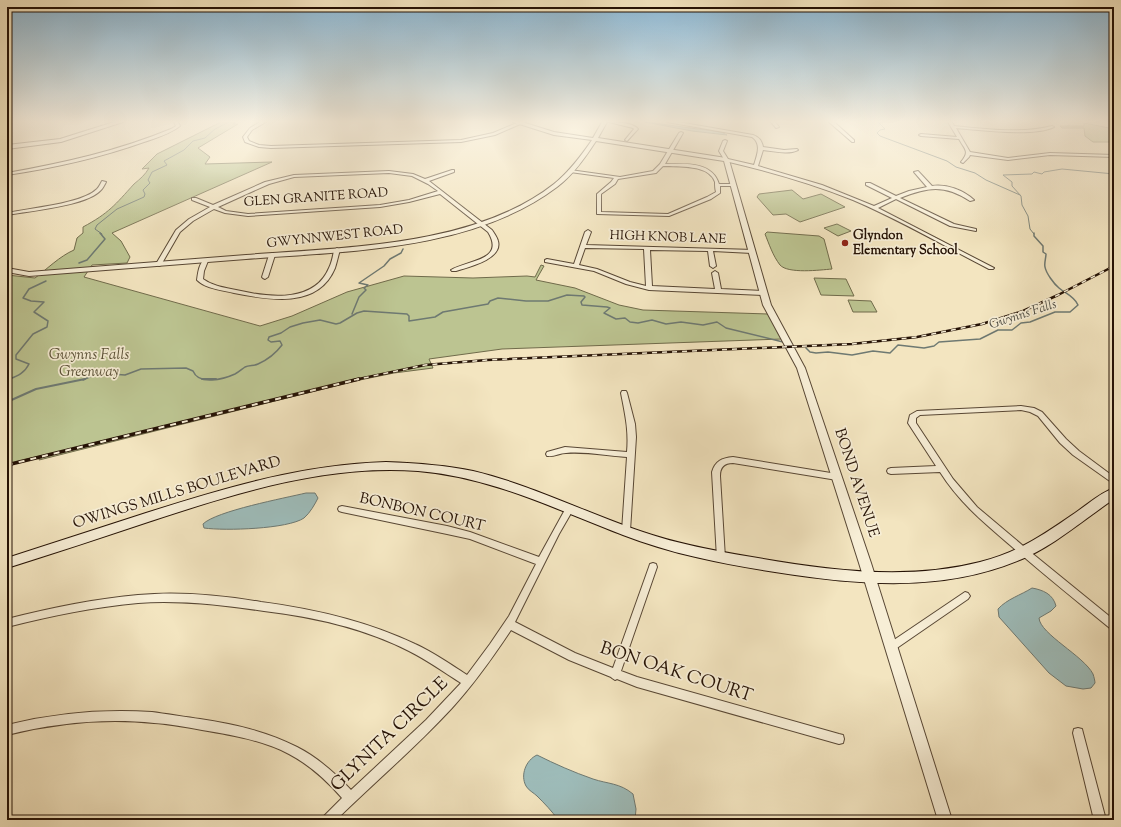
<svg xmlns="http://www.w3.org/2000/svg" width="1121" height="827" font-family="'Sorts Mill Goudy',serif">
	<rect width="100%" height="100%" fill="#f3e5c0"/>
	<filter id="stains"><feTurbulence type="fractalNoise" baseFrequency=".005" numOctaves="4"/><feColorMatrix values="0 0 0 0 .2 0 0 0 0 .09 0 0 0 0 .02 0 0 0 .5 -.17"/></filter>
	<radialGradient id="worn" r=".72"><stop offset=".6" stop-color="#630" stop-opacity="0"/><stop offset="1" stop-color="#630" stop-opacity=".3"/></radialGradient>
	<path fill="#bcc491" stroke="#706b4b" d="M221 122H236L233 124H238L198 148 210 157 205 164 272 162 112 233 121 241 130 257 127 263 92 265 84 277 260 326 292 316 347 292 404 276 473 278 527 276 535 277 541 265 544 266 536 280 575 288 619 305 643 310 768 314 782 339 502 349 429 359 433 368 394 373 355 381 39 460 40 456 7 464V275L35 278C47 269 60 256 74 250L77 238 83 233V227C109 213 115 205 134 184 140 179 145 175 149 168L142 169 157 154Z
		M1084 123 1114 129V142H1093L1085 136 1084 128H1062L1060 126H1084Z
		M792 190 803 199 821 194 845 207 800 222 786 214 773 215 757 197 759 194Z
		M837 224 851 231 838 236 824 228Z
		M767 232 819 236 824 239 832 269C820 270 788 274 780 265 773 256 769 244 765 234Z
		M814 278 846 279 854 296 821 295Z
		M848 300 871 301 877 312H853Z"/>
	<path fill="#9ebdbb" stroke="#6e7972" d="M645 122 721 132 727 135 692 131Z
		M306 493H315L318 498C315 504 310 513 304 518 288 529 225 531 204 528L203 524C216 511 285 498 306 493Z
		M1032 588C1043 590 1053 594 1056 606L1051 611 1039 618C1040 634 1084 656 1093 674 1094 677 1095 681 1095 683L1091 688 1083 689 1066 686 1049 673 999 617 998 609C1007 599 1021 595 1032 588Z
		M537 755C555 764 573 772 593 779 608 784 620 783 633 794L636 809 635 820H558C552 811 545 804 537 796 534 793 528 790 526 786 520 775 526 760 537 755Z"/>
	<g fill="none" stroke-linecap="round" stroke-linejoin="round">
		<path stroke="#6e7972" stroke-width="1" d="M878 122 885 129 880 130 877 133 880 136 947 161 956 167 975 173 986 180 1020 195
			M102 234 95 229 97 225 117 209 144 197 145 194 143 190 150 183 148 180 152 172 167 165 164 161 184 150 193 141 205 138 215 129 229 122
			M1034 234 1030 229 1028 216 1022 205 1021 196 1012 186V182L1003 175 1032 174 1034 172 1042 174 1044 172 1062 169 1114 174"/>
		<path stroke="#6e7972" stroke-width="1.5" d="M79 263 87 260 105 239 100 233
			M352 314 359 297 366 290 364 288 368 285 359 283 384 266 390 259 401 253 403 249
			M806 348 810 352 816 353 828 352 852 355 873 351 890 353 898 345 924 348 934 346 939 342 980 339 998 330H1012L1021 323 1030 322 1055 312H1070L1078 305C1074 296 1066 294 1059 288 1054 284 1046 273 1045 267 1044 263 1046 258 1046 254L1043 252V246L1034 236V233
			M7 380C17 376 24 374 29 364L16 359V355L33 334 47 327 48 321 34 312 44 302 31 301 23 298 29 289 46 281
			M83 380 98 373 125 375 141 369 186 368 193 371C199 386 224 379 235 374 239 372 242 369 245 367 249 365 254 366 258 364 267 360 276 353 282 345L280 341 271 342 268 340 269 337 281 333 290 327 303 323 320 320 336 324 340 323 357 313 364 311 407 314 409 316V321L435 317 443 312 488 304 490 301 498 298 526 301H548L567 295 584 296 585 297 581 302 582 305 607 307 610 308 604 313 616 319 625 318 630 322 638 323 652 320 666 324 681 322 703 325 717 322 726 328 783 342"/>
		<path stroke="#6e7972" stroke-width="2" d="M202 379H216
			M7 380 10 379
			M7 402 36 389 85 379"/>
		<g stroke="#584734" stroke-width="2">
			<path id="minor" d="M174 122H178L180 126C170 134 156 138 144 142 99 158 53 168 7 175V173C63 163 118 151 171 129L176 126Z
				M260 122H266L252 130 247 137 249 141 259 145 271 146 461 140 493 133 519 122H525L495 135 461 142 271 148 259 147 245 142 243 137 250 128Z
				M609 122C617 122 634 123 638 129L627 141 625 140 634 129 633 128Z
				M667 122H678L753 135C759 137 762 141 763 147L784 150 797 149 798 150C788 155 774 151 763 150L758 166 822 185 874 206 892 198 866 185V183H870L896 196 909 191 927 187 914 172 918 171 932 186C947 184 963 190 974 200L970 201C944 184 928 187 900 198L954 224 976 229V231L950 226 896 199 878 208 994 268 993 269H989C944 246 900 220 853 200 811 183 768 171 725 161L719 151 723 141 725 140 727 141 723 151 728 159 754 165C757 155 762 144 752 137Z
				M771 122H775L779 127 776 128Z
				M829 122H834L854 140V142H852Z
				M948 122H952L954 126C986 129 1021 134 1052 126L1054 127C1034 137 980 130 956 128L970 152 1008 158 1050 153 1114 155V157L1050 155 1008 160 970 155 969 157 963 163 961 162C970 151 965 150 959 139L921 136 919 135 921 134 957 137Z
				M681 132 683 133 665 164C684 164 712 161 719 184H732L734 185 732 186H720V193L711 199 669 216 597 214V194L611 182 614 178 570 172 568 171 570 170 620 177 653 171 660 164 679 133ZM663 166C678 167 709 164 715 182 715 185 715 189 716 192L707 197 668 214 601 212V194L615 184 618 179 656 173Z
				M452 170H454V172L429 181 492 230C494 233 497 237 498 241 503 259 469 267 456 271H452L451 270C467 260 506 261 488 232L440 194 409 202 380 207 248 216 225 213 214 209 193 221 180 232 161 265 159 266 156 264 176 230 189 219 210 207 192 200V198H196L213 205 265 182 294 175 389 171 413 174 425 179ZM389 173 412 176 428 184 438 191 409 200 380 205 248 214 226 211 218 207 269 184 294 177Z
				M102 181 106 182C105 184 103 188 101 190 87 206 29 211 7 215V213C29 208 82 204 97 189 99 187 101 183 102 181Z
				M588 230 591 232 586 245 754 250V252L752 253 713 251 716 266 713 268 710 266 708 251 650 250 652 286 715 289 712 273 715 271 718 273 721 289 763 291 766 293 763 295 649 290 626 284 594 271 545 262V260L547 259 574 264 585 232ZM585 248 644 249 646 286 630 282 597 269 579 265Z
				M337 248 340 250C338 256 337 262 335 268 318 309 269 300 234 293 222 290 206 289 197 280 198 273 199 263 205 259L208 261 204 271 203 279C214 287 228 288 241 291 271 298 315 302 329 268 332 262 333 256 334 250Z
				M272 253 275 255 268 277 265 279 263 278 262 277 269 255Z
				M622 391H626L627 393 635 424 636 437 630 531 629 533 626 535 623 533 622 531 627 457C609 456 584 451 566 453 560 453 554 457 547 456L546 454 547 452 565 447 627 452C629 430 625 414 621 393Z
				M1021 406 1034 408 1042 412 1066 439 1079 451 1114 477V484L1073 455 1060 443 1038 416 1030 412 1021 410 920 415 916 418V423L953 479 977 507 1028 550 1114 620V630L1111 629C1077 601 1043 574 1010 545 983 522 959 502 940 472L891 474 888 473 887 471 888 469 891 468 936 466 908 423 910 415 917 411Z
				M733 457 837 474 840 475 841 477 840 479 837 480 733 463C724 463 720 467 720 476L725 558 724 561 721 562 718 561 717 558 712 472C715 461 722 458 733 457Z
				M570 505 573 506 574 508 559 534 515 622 575 653 613 668 649 567 650 564 653 563 656 564 657 567 621 671 637 677 839 734 843 735 844 739 843 743 839 744 637 687 617 679 615 680 612 678 611 677 569 660 511 630C493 657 474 684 452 708 416 747 375 782 336 820H322L324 816 342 798C327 781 310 765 289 754 262 740 232 735 202 730 186 727 170 724 154 723 105 718 55 723 7 735V725C55 713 103 709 152 712 168 714 184 717 200 719 233 724 266 731 297 747 317 757 335 773 351 790L426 720 461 683C444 672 427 660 409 651 364 628 314 617 264 611 222 605 180 600 138 603 93 607 50 616 7 627V619C50 608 93 599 138 595 179 591 220 595 261 602 314 609 367 621 415 644 433 652 450 664 467 675L490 644 509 616 536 564 470 539 447 534 342 512 339 511 338 509 339 507 342 506 447 526 470 532 539 557 567 506Z
				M965 592 968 593 970 596 968 599 894 650 891 652 888 650 886 647 888 644Z
				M1078 728 1082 729 1083 733 1106 820H1094L1073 733 1074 729Z"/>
		</g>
		<g stroke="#584734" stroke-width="2">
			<path id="tertiary" d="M114 122H123L61 142 7 149V145L60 139Z
				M513 122H522L554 132 593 138 602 122H607L598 138 726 158 729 160 771 305 805 368 871 563 952 820H938L859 563 797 368 763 305 724 161 596 141C585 158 573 175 557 187 472 251 348 251 246 259 174 265 101 270 29 276L7 272V268L29 272C101 266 174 261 246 255 344 247 474 247 554 184 569 172 581 156 592 140L554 135Z"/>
		</g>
		<g stroke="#251205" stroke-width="2">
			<path id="secondary" d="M386 462C415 463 444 465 473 471 532 485 586 513 643 532 678 544 715 551 752 557 826 570 906 581 980 562 1019 552 1043 535 1075 513 1087 505 1100 493 1114 488V499C1086 518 1052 547 1022 559 943 593 857 585 775 572 723 564 672 554 623 535 555 509 491 477 418 471 326 464 237 493 151 521 103 537 55 553 7 568V558C53 543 100 528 146 513 227 487 301 465 386 462Z"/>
		</g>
		<use href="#minor" fill="#f7eed6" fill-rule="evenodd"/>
		<use href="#tertiary" fill="#f7eed6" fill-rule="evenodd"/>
		<use href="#secondary" fill="#f7eed6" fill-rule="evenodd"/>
		<g stroke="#251205" stroke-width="2.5">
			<path id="rail-far1" d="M354 380 425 365 487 360 852 344 917 337 982 324 1023 311 1058 295 1114 266"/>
		</g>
		<g stroke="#251205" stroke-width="3.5">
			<path id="rail" d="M7 465 359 379"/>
		</g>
		<use href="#rail-far1" stroke="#f7eed6" stroke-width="1.5" stroke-dasharray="5" stroke-linecap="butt"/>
		<use href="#rail" stroke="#f7eed6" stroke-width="2" stroke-dasharray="6" stroke-linecap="butt"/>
	</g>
	<linearGradient id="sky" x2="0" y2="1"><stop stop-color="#8ab8d6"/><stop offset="0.51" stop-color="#faf3e3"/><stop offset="1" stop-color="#faf3e3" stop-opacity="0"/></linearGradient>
	<rect width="1121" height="238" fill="url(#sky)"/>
	<circle fill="#8f2418" stroke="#f7eed6" stroke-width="1.5" cx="845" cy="243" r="4"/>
	<g text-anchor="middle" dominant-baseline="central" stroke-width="3.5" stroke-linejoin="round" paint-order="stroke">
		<g font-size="13" fill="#251205" stroke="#f7eed6">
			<text transform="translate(316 198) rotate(-4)">GLEN GRANITE ROAD</text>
			<text transform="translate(335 237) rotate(-6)">GWYNNWEST ROAD</text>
			<text transform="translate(668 238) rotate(2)">HIGH KNOB LANE</text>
		</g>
		<g font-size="13" font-weight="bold" fill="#251205" stroke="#f7eed6" text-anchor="start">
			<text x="853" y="236">Glyndon<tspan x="853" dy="15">Elementary School</tspan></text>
		</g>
		<g font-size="13" font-style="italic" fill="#4f4e45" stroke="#f7eed6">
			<text transform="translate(1023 315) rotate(-18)">Gwynns Falls</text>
		</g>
		<g font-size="15" font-style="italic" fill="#5a5036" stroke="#f7eed6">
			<text x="89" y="355">Gwynns Falls<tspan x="89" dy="17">Greenway</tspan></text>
		</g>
		<g font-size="15" fill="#251205" stroke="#f7eed6">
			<text transform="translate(856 483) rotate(72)">BOND AVENUE</text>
			<text transform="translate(177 493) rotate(-17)">OWINGS MILLS BOULEVARD</text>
			<text transform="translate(422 513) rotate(13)">BONBON COURT</text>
		</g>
		<g font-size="18" fill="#251205" stroke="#f7eed6">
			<text transform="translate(676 673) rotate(18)">BON OAK COURT</text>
			<text transform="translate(390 735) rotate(-44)">GLYNITA CIRCLE</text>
		</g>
	</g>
	<rect width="1121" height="827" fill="none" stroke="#f3e5c0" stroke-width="24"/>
	<rect x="8" y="8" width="1105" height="811" fill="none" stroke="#251205" stroke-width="2"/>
	<rect x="12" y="12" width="1097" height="803" fill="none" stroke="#251205"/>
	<rect width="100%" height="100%" filter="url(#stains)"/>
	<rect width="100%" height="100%" fill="url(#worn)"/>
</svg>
